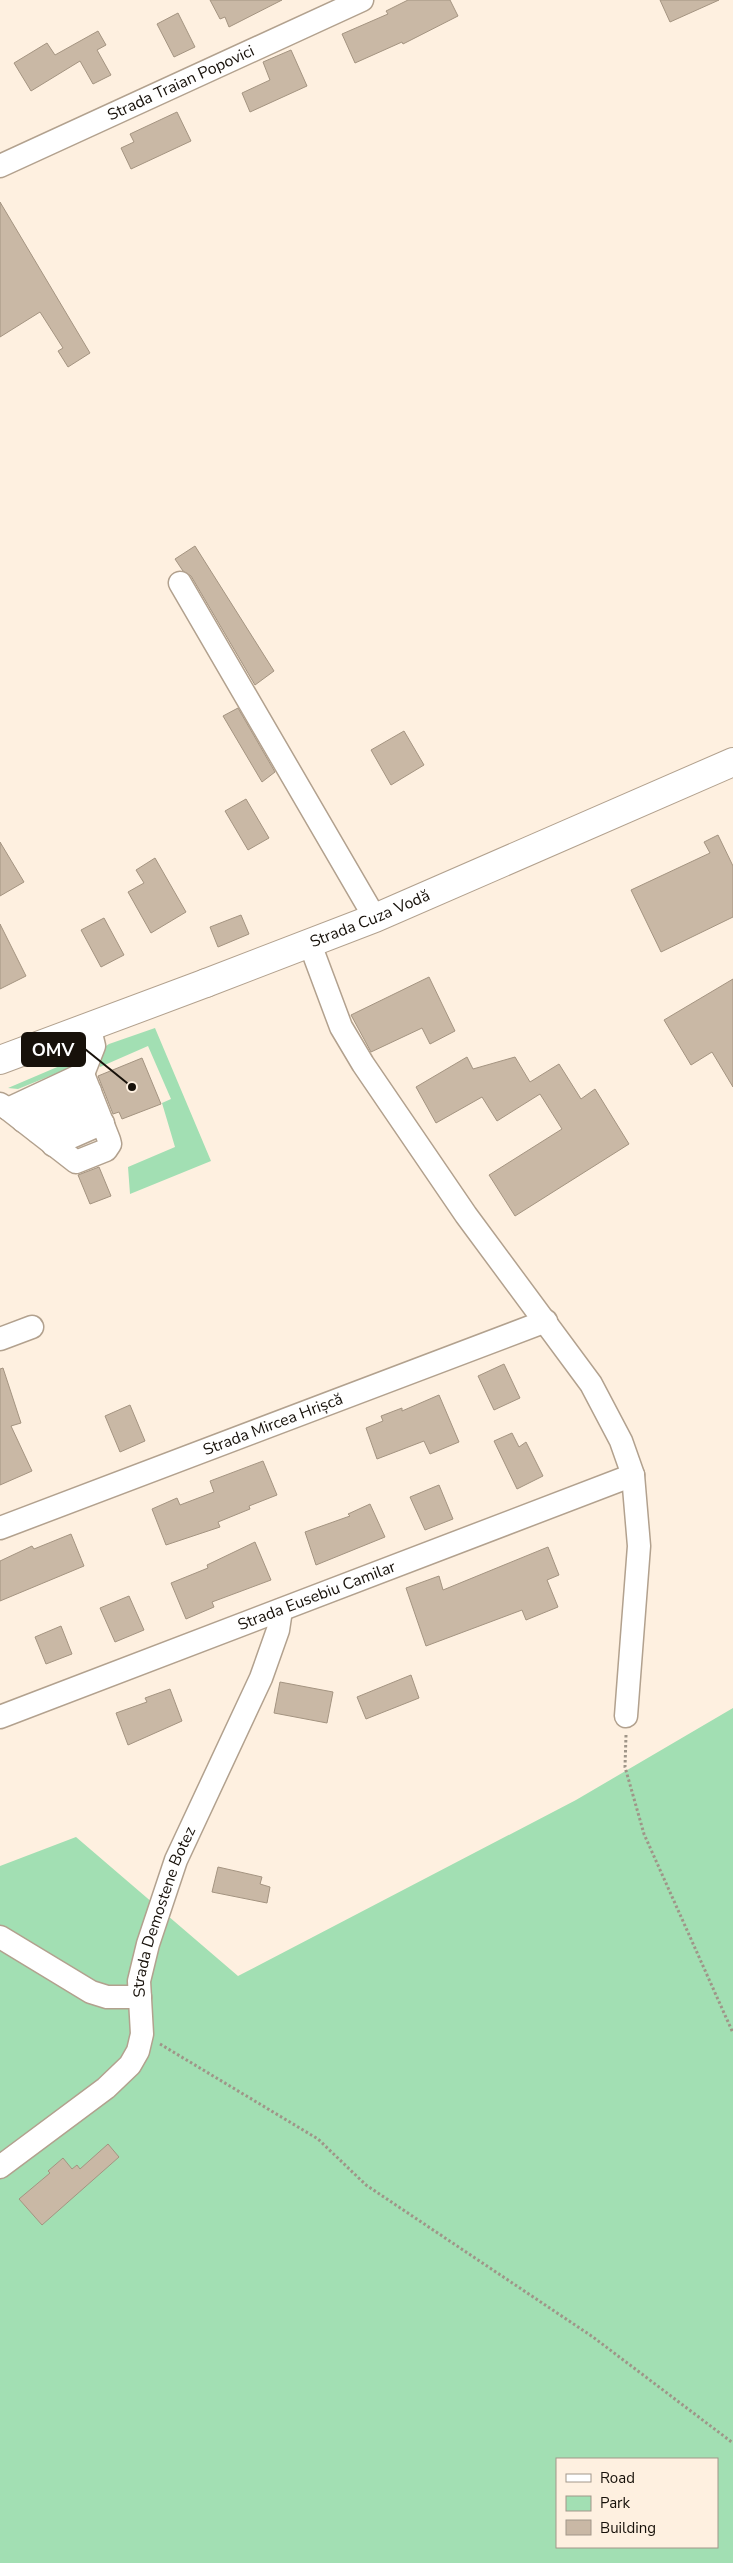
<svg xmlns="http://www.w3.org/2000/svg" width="733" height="2563" font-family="'Nunito Sans',sans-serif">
	<rect width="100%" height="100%" fill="#fef0e0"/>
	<path fill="#a2dfb3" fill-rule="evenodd" d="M155 1028 211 1161 130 1194 128 1167 175 1147 162 1103 171 1099 148 1046 100 1067 98 1061 103 1048 109 1044Z
		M76 1059 72 1067 18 1089 8 1088Z
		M733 1708V2563H0V1866L76 1837 238 1976 576 1800ZM557 2459H717V2547H557Z"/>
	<path fill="#c9b8a5" stroke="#a49481" d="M210 0H282L229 27 225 17 220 19Z
		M408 0H450L458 16 403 44 402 42 355 63 342 34 388 14 386 11Z
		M660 0H719L670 22Z
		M178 13 195 47 174 57 157 24Z
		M98 31 106 45 97 50 111 75 93 84 80 61 31 91 14 63 47 43 55 55Z
		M291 50 307 86 250 112 242 93 270 80 263 62Z
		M177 112 191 141 131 169 121 148 134 142 130 134Z
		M0 202 90 353 68 367 58 351 63 348 40 312 0 337Z
		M195 546 274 671 255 685 191 576 183 571 175 559Z
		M238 708 275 772 262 782 223 716Z
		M404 731 424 765 391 785 371 750Z
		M246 799 269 838 248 850 225 811Z
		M718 835 733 866V917L661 952 631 890 710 853 704 842Z
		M0 842 24 882 0 896Z
		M155 858 186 912 151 933 128 892 144 883 136 870Z
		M241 915 249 934 218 947 210 927Z
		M104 918 124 955 101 967 81 930Z
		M0 924 26 976 0 989Z
		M429 977 455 1031 430 1044 422 1028 371 1052 351 1015Z
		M733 979V1087L712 1052 691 1065 664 1020Z
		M467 1057 473 1069 515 1057 530 1082 559 1064 581 1099 595 1089 629 1144 515 1216 489 1175 562 1129 540 1094 497 1121 482 1097 436 1123 416 1087Z
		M142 1058 161 1104 122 1119 119 1112 113 1114 98 1076Z
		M99 1167 111 1196 90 1204 78 1175Z
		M504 1364 520 1398 494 1410 478 1376Z
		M3 1368 21 1423 11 1426 32 1471 0 1485V1369Z
		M439 1395 459 1442 430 1454 424 1441 377 1459 366 1428 383 1421 381 1416 402 1408V1411Z
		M130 1405 145 1441 120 1452 105 1416Z
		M512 1433 519 1447 526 1442 543 1476 517 1489 494 1441Z
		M263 1461 277 1495 249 1506 250 1509 218 1522 220 1527 166 1545 152 1509 177 1498 180 1505 214 1492 210 1481Z
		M439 1485 453 1519 425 1530 410 1497Z
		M370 1504 385 1537 316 1565 305 1532 350 1516 348 1514Z
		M71 1534 84 1566 0 1601V1561L32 1546 34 1549Z
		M255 1542 271 1580 212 1602 214 1607 186 1619 171 1583 208 1568 207 1565Z
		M548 1547 559 1575 547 1580 558 1607 526 1620 522 1610 426 1646 406 1588 439 1576 443 1590Z
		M129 1596 144 1630 115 1642 100 1608Z
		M61 1626 72 1654 46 1664 35 1637Z
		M411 1675 419 1698 366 1719 357 1697Z
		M280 1682 333 1692 327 1723 274 1713Z
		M170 1689 182 1721 128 1745 116 1713 147 1702 145 1698Z
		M218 1867 262 1877 260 1884 270 1887 267 1903 212 1892Z
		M108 2144 119 2157 42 2225 19 2199 50 2173 48 2171 63 2158 72 2169 77 2165 80 2169Z"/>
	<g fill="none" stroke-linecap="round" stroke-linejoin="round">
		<g stroke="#b2a18e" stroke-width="25">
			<g id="minor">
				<path id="s1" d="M0 166 362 0"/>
				<path d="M180 583 375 918"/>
				<path d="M310 944 341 1027 363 1064 466 1215 591 1384 621 1441 633 1475 639 1546 626 1716"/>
				<path d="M0 1104 8 1109 83 1074 94 1046 89 1025"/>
				<path d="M8 1109 76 1162 106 1150 110 1144 109 1140 83 1074"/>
				<path d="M23 1121 90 1091"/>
				<path d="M38 1132 89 1108"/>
				<path d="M53 1145 103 1123"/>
				<path d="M0 1339 32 1327"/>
				<path id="s2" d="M0 1528 546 1321"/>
				<path id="s3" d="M0 1717 633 1475"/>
				<path d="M0 1937 91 1992 107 1997H140"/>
				<path id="s4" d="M0 2167 106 2088 130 2065 138 2051 142 2034 139 1981 148 1944 176 1860 261 1678 278 1630 281 1610"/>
			</g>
		</g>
		<g stroke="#b2a18e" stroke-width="30">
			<g id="major">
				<path id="s5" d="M206 983 375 918 733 762"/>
			</g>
		</g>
		<g stroke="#b2a18e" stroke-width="30">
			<path id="highway" d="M0 1060 206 983"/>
		</g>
		<path stroke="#9f9588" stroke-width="3" stroke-dasharray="2.5 2.5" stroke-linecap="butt" d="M626 1735 625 1767 644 1834 733 2033
			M160 2044 318 2139 366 2185 593 2337 733 2443"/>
		<use href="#minor" stroke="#fff" stroke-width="22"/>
		<use href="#major" stroke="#fff" stroke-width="28"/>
		<use href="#highway" stroke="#fff" stroke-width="28"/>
	</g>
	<g text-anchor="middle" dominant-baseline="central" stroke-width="4" stroke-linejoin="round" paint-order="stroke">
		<g font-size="16" fill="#17110a" stroke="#fef0e0">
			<text stroke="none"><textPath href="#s1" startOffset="199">Strada Traian Popovici</textPath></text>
			<text stroke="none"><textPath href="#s5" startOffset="176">Strada Cuza Vodă</textPath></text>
			<text stroke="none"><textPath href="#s2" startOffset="292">Strada Mircea Hrișcă</textPath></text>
			<text stroke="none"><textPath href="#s3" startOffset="339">Strada Eusebiu Camilar</textPath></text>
			<text stroke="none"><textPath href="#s4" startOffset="325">Strada Demostene Botez</textPath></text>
		</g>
	</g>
	<path fill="none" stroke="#17110a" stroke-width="2" d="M132 1087L85 1049"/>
	<circle fill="#17110a" stroke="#fef0e0" stroke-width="2" cx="132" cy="1087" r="5"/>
	<rect fill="#17110a" stroke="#17110a" stroke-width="2" x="22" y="1033" width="63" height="33" rx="5"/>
	<g font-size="18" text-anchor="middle" font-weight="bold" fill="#fff">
		<text x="53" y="1056">OMV</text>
	</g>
	<rect x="556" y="2458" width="162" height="90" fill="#fef0e0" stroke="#a2978a"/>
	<rect x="566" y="2474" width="25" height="8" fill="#ffffff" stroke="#a2978a"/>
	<text x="600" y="2483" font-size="15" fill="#17110a">Road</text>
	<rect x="566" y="2496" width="25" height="15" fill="#a2dfb3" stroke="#a2978a"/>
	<text x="600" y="2508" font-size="15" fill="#17110a">Park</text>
	<rect x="566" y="2520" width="25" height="15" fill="#c9b8a5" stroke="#a2978a"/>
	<text x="600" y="2533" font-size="15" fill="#17110a">Building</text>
</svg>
